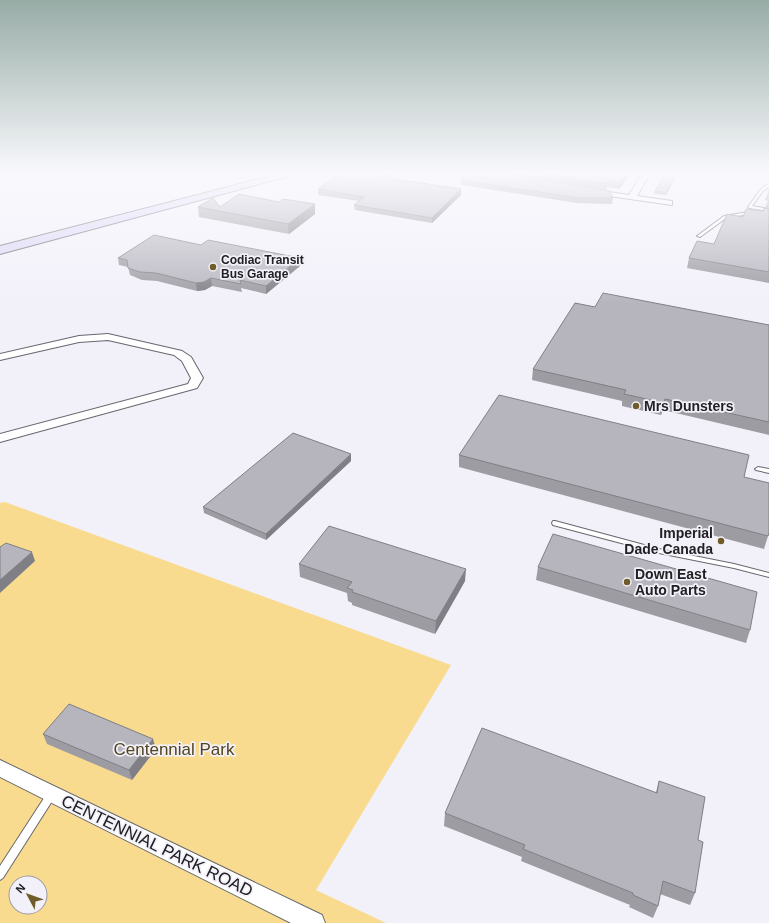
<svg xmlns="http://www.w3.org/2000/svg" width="769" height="923" font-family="Arial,sans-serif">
	<rect width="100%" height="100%" fill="#f2f1fa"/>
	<path fill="#f9db8f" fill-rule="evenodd" d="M5 502 451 665 316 890 386 923H0V503ZM16 883H40V907H16Z"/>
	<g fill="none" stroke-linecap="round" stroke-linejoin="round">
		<g stroke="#67676e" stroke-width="2">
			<path id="lane" d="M768 184H769V187L763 191 752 206 769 209V211L749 208 748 207 761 189Z
				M748 212 750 213 749 214 726 218 700 237 697 236 724 216Z
				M758 467 769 469V473L756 470 755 469Z
				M553 521H555L659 549 734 564 769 573V577L734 568 659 553 553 525 552 523Z
				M51 791 54 792 55 795 54 798 3 878 0 880V866L48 792Z"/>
		</g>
		<g stroke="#67676e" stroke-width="2">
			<path id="street" d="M642 174H650L637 196 672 201V205L595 194 591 192 595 190 629 195Z
				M108 334 182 351 191 357 203 378 197 388 0 442V434L188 384 191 378 182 361 174 355 108 340 79 342 0 360V354L79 336Z
				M0 760 322 915 325 923H291L0 777Z"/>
		</g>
		<g stroke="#67676e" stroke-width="2">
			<path id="secondary" d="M278 174H297L0 254V246Z"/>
		</g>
		<use href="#lane" fill="#fff" fill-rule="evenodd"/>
		<use href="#street" fill="#fff" fill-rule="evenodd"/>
		<use href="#secondary" fill="#dcd6f7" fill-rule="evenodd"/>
	</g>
	<path fill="#9d9ca3" d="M467 174H630L619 189 607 187V190L512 174 613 198 612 204 577 203 461 185V180Z
		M677 174 676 176 666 195 654 194 655 191Z
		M344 177 387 178 461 195 432 223 355 210 354 205 359 201 318 195V189Z
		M769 189V283L687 268 689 258 714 244 743 217 763 211 765 208 768 201 765 200 768 192Z
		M279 202 315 214 289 234 199 217 198 207H220Z
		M201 245 300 258V266L266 294 241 288 242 292 212 286 205 290 197 291 157 281 142 280 130 275 128 267 119 265 118 258Z
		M595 307 769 325V435L663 410 661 415 622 406V401L532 380 533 369Z
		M351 454V461L266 540 204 513 203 507Z
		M459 455 744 477 768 536 764 549 459 467Z
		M299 564 465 581 435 634 352 605V603L348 601 347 593 300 577Z
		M538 567 750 630 746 643 536 580Z
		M43 734 156 749 132 780 47 744Z
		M659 781 698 840 695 893 690 905 660 894 658 906 653 918 629 907 630 905 521 861 522 857 444 826 445 813 656 792Z"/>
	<path fill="#7f7f85" d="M385 174H391L382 182V177Z
		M627 174H630L619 189 620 183Z
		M677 174 676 176 666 195V193Z
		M461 189V195L432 223V218Z
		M315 204V214L289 234 288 224Z
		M300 258V266L266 294V286Z
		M211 278 212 286 205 290 197 291 196 283Z
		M665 399 663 410 661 415Z
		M351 454V461L266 540V534Z
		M32 552 35 561 0 593V580Z
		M466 569 465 581 435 634 436 621Z
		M153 739 156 749 132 780 129 770Z"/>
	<path fill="#b6b5be" stroke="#7f7f85" d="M347 174H385L382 177 461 189 432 218 354 205 364 197 318 189 337 175 344 177Z
		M467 174H511L610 191 613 198H578L461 180Z
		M545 174H627L620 183 606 181 607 184Z
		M665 174H676L666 193 655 191Z
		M239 194 279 202 283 199 315 204 288 224 198 207 213 198 220 207Z
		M764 208 769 209V272L689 258 697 241 714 244 727 214 743 217 746 209 763 211Z
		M154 235 201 245 208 240 300 258 266 286 240 280 241 284 211 278 204 282 196 283 156 273 140 272 128 268 127 260 118 258Z
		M603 293 769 325V422L665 399 664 403 624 394 626 390 533 369 575 303 595 307Z
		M499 395 749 455 744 477 769 483V533L768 536 459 455Z
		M293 433 351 454 266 534 203 507Z
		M329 526 466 569 436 621 352 592 353 590 347 588 352 582 299 564Z
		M553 534 757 592 750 630 538 567Z
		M6 543 32 552 0 580V547Z
		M69 704 153 739 129 770 43 734Z
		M482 728 657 793 659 781 705 797 698 840 703 842 695 893 663 881 658 906 633 895V893L523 849 525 845 445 813Z"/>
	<linearGradient id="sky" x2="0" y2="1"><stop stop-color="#98aca6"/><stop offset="0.57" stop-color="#f9f9fd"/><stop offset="1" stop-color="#f9f9fd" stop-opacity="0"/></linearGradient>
	<rect width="769" height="304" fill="url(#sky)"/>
	<g fill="#6f5c2a" stroke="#f2f1fa" stroke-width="1.5">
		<circle cx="213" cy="267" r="4"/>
		<circle cx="636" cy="406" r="4"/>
		<circle cx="721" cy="541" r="4"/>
		<circle cx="627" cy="582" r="4"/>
	</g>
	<g text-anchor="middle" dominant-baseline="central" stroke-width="3.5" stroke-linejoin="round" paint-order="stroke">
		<g font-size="12" font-weight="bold" fill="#212023" stroke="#f2f1fa" text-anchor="start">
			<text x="221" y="260">Codiac Transit<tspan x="221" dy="14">Bus Garage</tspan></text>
		</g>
		<g font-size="14" font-weight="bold" fill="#212023" stroke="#f2f1fa" text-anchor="start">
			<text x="644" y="406">Mrs Dunsters</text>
			<text x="713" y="533" text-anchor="end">Imperial<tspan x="713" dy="16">Dade Canada</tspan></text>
			<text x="635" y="574">Down East<tspan x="635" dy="16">Auto Parts</tspan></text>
		</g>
		<g font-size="17" fill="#52441d" stroke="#f2f1fa">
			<text x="174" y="749">Centennial Park</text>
		</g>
		<g font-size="17" fill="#212023" stroke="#f2f1fa">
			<text transform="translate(157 846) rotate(26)">CENTENNIAL PARK ROAD</text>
		</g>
	</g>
	<g transform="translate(28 895) rotate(311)"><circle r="19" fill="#f2f1fa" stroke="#9e9da4"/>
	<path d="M0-3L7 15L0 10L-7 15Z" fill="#6f5c2a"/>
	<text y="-6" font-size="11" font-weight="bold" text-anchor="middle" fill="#212023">N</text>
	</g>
</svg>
